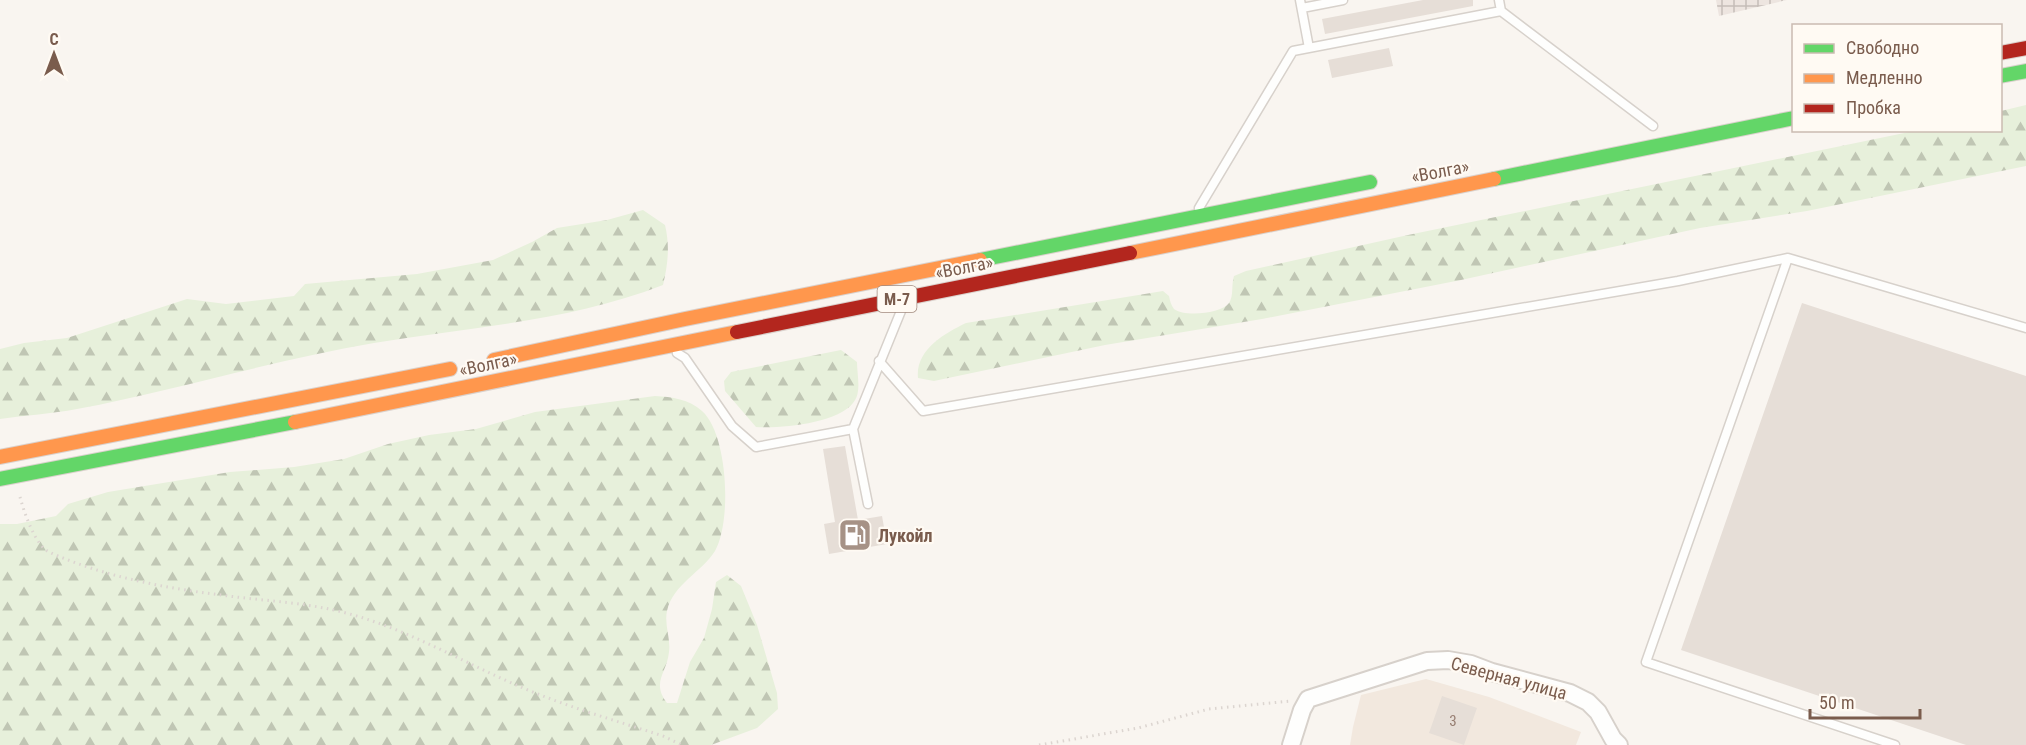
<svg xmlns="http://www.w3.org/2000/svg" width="2026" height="745" font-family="'Roboto Condensed',sans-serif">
	<defs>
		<pattern id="industrial-grid" width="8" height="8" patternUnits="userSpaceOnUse" patternTransform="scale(1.5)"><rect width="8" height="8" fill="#ede5e0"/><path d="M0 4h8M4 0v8" fill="none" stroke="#c5bdb8"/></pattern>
		<pattern id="forest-firs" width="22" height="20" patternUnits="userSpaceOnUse" patternTransform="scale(1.5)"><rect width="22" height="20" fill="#e7f0db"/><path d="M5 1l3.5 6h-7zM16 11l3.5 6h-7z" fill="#c0c6b4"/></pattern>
	</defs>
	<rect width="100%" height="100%" fill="#f9f5f0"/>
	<path fill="#f2e8de" d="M1426 679 1489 697 1581 732 1576 745H1350L1353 727 1361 695Z"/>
	<path fill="url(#industrial-grid)" d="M1716 0H1787L1719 16Z"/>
	<path fill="url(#forest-firs)" d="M2026 105V166L1807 211 1700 228 1461 280 1262 319 1105 345 934 381 918 378C915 350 945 333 966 323L1163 291 1169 296C1170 301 1171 305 1174 309 1184 317 1221 314 1229 303 1234 296 1231 285 1234 276L1246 271 1408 235 1914 131 2000 130 2001 111Z
		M643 210 665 225C670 246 668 264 663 285 571 321 472 327 374 343 274 360 177 390 77 409 52 414 25 415 0 419V349L24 343 67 338 187 299 226 304 294 296 305 284 417 274 493 260 532 242 557 228 607 220Z
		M841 350 857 362C857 375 862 393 853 403 838 423 780 429 756 427L725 391 724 381 731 372Z
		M655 396C672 397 689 399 702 411 728 434 732 521 715 551 702 572 673 584 667 611 664 625 671 639 669 652 667 673 651 682 667 703H677L690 662 704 638 712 609 716 582 727 575 741 586 757 625 777 693 778 709 757 728 711 745H0V524H17L56 516 68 504 108 492 230 472 294 467 344 459 388 444 429 435 476 429 535 412Z"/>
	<path fill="#e6ded7" d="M1423 0H1473V6L1325 34 1322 19Z
		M1389 48 1393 66 1332 78 1328 60Z
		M1802 303 2026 376V745H1966L1681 650Z
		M845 446 858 520 882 516 887 544 829 554 824 524 835 522 823 449Z
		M1442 696 1477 708 1464 745 1429 733Z"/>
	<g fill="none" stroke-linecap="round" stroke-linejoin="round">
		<g stroke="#d7d1cb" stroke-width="11">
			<path id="lane" d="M1300 0 1309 48
				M1499 0 1501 11
				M1302 8 1343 0
				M1199 208 1293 51 1501 11 1653 126
				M1788 258 1646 662 1895 745
				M677 353 685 358 732 426 756 447 853 429 903 306
				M879 361 923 411 1678 281 1788 258 2026 328
				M853 429 868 504"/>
		</g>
		<g stroke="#d7d1cb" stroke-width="20">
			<path id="street" d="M1291 745 1302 710 1308 699 1427 661 1448 660 1471 664 1492 672 1570 693 1588 702 1598 712 1613 739 1619 745"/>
		</g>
		<g stroke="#dad1cc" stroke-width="16">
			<path id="fast" d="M2000 76 2026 71
				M1494 179 1794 118
				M980 260 1370 182
				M0 479 295 422"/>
		</g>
		<g stroke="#dad1cc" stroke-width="16">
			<path id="slow" d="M1130 253 1494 179
				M494 360 685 319 980 260
				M295 422 737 332
				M0 457 450 369"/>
		</g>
		<g stroke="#dad1cc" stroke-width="16">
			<path id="jam" d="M2000 53 2026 48
				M737 332 1130 253"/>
		</g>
		<path stroke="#dcd5d0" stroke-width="3" stroke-dasharray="1.5 4.5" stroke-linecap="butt" d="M20 497C24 512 35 545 49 552 102 576 164 588 221 595 263 601 305 602 346 613 415 631 477 671 543 696 582 711 623 723 663 736L682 745
			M1039 745 1138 728 1209 709 1291 701"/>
		<use href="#lane" stroke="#fefefd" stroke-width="8"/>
		<use href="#street" stroke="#fefefd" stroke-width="16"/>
		<use href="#fast" stroke="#63d668" stroke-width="14"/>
		<use href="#slow" stroke="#ff974d" stroke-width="14"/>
		<use href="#jam" stroke="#b3261e" stroke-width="14"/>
	</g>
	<defs>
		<g id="fuel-square" transform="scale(1.725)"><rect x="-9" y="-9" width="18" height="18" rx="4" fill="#a69286" stroke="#fffaf3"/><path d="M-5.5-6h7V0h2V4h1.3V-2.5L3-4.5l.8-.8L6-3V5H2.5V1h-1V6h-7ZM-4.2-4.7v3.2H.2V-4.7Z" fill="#fff"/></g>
	</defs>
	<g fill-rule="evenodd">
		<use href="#fuel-square" x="855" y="535"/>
	</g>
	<g text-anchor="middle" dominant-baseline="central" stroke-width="4.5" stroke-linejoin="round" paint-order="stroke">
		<g font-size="15" fill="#977e72">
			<text x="1453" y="721">3</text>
		</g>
		<rect fill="#fffaf3" stroke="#a28b7f" stroke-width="1.5" x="877.5" y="286" width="39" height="26" rx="4.5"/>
		<g font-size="16" font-weight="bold" fill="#7a5c4d">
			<text x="897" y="299">М-7</text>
		</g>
		<g font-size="18" fill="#7a5c4d" stroke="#fffaf3">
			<text transform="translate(1440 171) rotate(-11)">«Волга»</text>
			<text transform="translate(964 267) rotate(-11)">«Волга»</text>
			<text transform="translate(488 364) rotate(-12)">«Волга»</text>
			<text transform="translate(1509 678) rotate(15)">Северная улица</text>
		</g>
		<g font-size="18" font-weight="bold" fill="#7a5c4d" stroke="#fffaf3" text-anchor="start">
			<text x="878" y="535">Лукойл</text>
		</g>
	</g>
	<rect x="1792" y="24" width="210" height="108" fill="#fffaf3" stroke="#cabbb1" stroke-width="1.5"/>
	<rect x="1804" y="44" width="30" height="9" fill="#63d668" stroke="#cabbb1" stroke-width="1.5"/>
	<text x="1846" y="54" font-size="18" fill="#7a5c4d">Свободно</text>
	<rect x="1804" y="74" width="30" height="9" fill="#ff974d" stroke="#cabbb1" stroke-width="1.5"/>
	<text x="1846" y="84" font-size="18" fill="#7a5c4d">Медленно</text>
	<rect x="1804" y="104" width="30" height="9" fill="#b3261e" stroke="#cabbb1" stroke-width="1.5"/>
	<text x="1846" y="114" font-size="18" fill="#7a5c4d">Пробка</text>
	<g transform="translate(54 54)" stroke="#fffaf3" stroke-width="4.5" paint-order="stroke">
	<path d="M0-4.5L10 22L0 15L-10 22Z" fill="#7a5c4d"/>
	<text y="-9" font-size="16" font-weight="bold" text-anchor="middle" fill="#7a5c4d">С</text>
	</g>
	<path d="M1810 709v9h110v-9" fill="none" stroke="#7a5c4d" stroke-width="3"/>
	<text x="1819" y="709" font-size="18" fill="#7a5c4d" stroke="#fffaf3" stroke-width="4.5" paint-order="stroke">50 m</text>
</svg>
